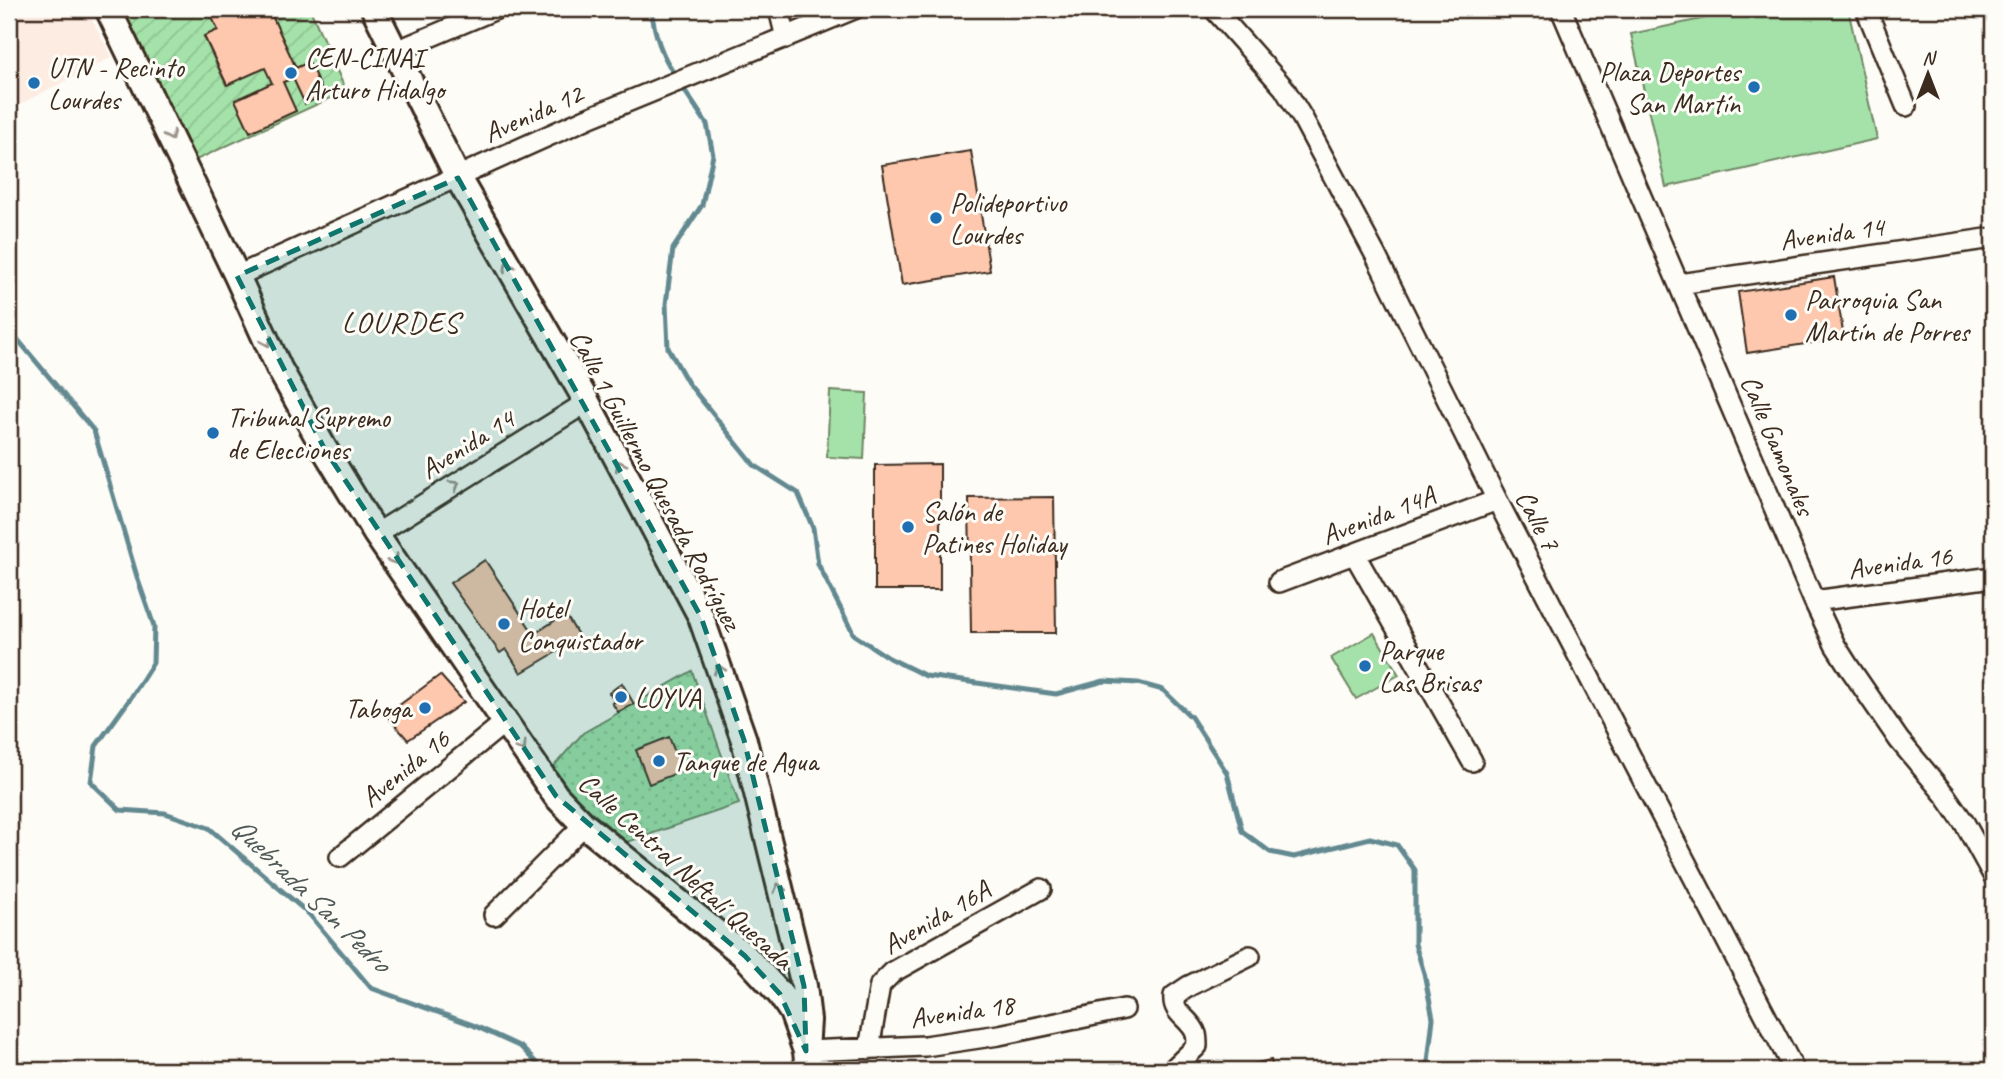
<svg xmlns="http://www.w3.org/2000/svg" width="2002" height="1079" font-family="Caveat,sans-serif">
	<defs>
		<pattern id="grass-dots" width="8" height="8" patternUnits="userSpaceOnUse" patternTransform="scale(1.75)"><rect width="8" height="8" fill="#a4e2a9"/><path d="M2 2h.1M6 6h.1" fill="none" stroke="#8ec291" stroke-width="1.8" stroke-linecap="round"/></pattern>
		<pattern id="garden-furrows" width="10" height="10" patternUnits="userSpaceOnUse" patternTransform="scale(1.75)"><rect width="10" height="10" fill="#a4e2a9"/><path d="M-1 1l2-2M0 10L10 0M9 11l2-2" fill="none" stroke="#8ec291"/></pattern>
	</defs>
	<rect width="100%" height="100%" fill="#fdfcf7"/>
	<filter id="ink" filterUnits="userSpaceOnUse"><feTurbulence type="fractalNoise" baseFrequency=".0143" numOctaves="2"/><feDisplacementMap in="SourceGraphic" scale="14" xChannelSelector="R" yChannelSelector="G"/><feConvolveMatrix kernelMatrix="1 2 1 2 8 2 1 2 1" color-interpolation-filters="sRGB"/></filter>
	<g filter="url(#ink)">
		<path fill="#fdece1" d="M9 9H86L112 57 9 110Z"/>
		<path fill="url(#grass-dots)" stroke="#708664" stroke-width="2" d="M692 671 739 804 627 842 573 796 553 767 583 733Z"/>
		<path fill="url(#garden-furrows)" stroke="#708664" stroke-width="2" d="M140 9H208L218 30 204 37 226 85 265 68 283 82 293 78 305 104 324 95 309 62 296 68 269 9H310L346 91 196 160 125 15Z"/>
		<path fill="#a4e2a9" stroke="#708664" stroke-width="2" d="M1748 9H1848L1877 139 1666 187 1631 34Z
			M830 391 867 393 864 459 827 457Z
			M1374 633 1399 675 1356 699 1331 658Z"/>
		<g fill="none" stroke-linecap="round" stroke-linejoin="round">
			<path stroke="#638990" stroke-width="5" d="M651 9C655 36 661 54 676 77
				M681 85 707 124 713 155 702 205 673 249 666 304 668 348 688 383 754 465 798 493 813 528 818 564 854 635 889 658 926 676 1056 694 1104 681 1138 683 1163 690 1191 717 1227 773 1242 831 1270 852 1294 857 1370 838 1397 845 1415 870V944L1424 973 1433 1018 1427 1070
				M9 329 94 431 138 580 154 626 153 663 130 699 96 746 91 782 120 810 165 813 209 828 309 914 371 988 473 1025 521 1047 543 1070"/>
		</g>
		<path fill="#fdc8ae" stroke="#3b2a1e" stroke-width="2" d="M208 9H269L296 68 309 62 324 95 305 104 293 78 283 82 296 111 250 132 235 100 272 83 265 68 227 85 204 36 218 30Z
			M971 151 990 271 902 285 882 165Z
			M1834 277 1844 338 1747 353 1738 292Z
			M940 464V590H875V465Z
			M1054 497 1056 633H971L969 498Z
			M485 560 534 634 565 614 580 638 521 673 506 649 500 653 450 583Z
			M440 675 464 702 408 740 386 715Z
			M622 683 634 704 618 712 612 703 615 702 609 693Z
			M669 737 682 771 649 784 636 750Z
			M1271 1060 1273 1070H1234V1068Z"/>
		<g fill="none" stroke-linecap="round" stroke-linejoin="round">
			<g stroke="#3b2a1e" stroke-width="24">
				<path id="minor" d="M779 9 786 38
					M1214 9 1284 88 1303 119 1376 256 1497 500 1794 1070
					M1561 9 1814 601 1835 645 1849 667 1899 740 1945 795 1965 824 1993 875
					M1866 9 1906 106
					M394 52 496 9
					M237 276 588 118 854 9
					M1679 284 1993 238
					M376 534 587 402
					M1355 555 1472 761
					M1279 582 1497 500
					M1814 601 1993 577
					M340 857 505 722
					M494 915 584 825
					M869 1049 880 985 893 972 1041 889
					M806 1051 925 1046 999 1035 1124 1009
					M1172 1070 1197 1046C1197 1042 1197 1038 1196 1034 1191 1018 1172 1015 1174 996L1189 986 1250 956"/>
			</g>
			<g stroke="#3b2a1e" stroke-width="30">
				<path id="major" d="M108 9 237 276 279 368 325 450 376 534 556 796 584 825 745 956 780 994 792 1012 806 1051
					M374 9 458 178 587 402 701 617 744 740 804 986 808 1020 806 1051 808 1070"/>
			</g>
			<use href="#minor" stroke="#fdfcf7" stroke-width="19"/>
			<use href="#major" stroke="#fdfcf7" stroke-width="24"/>
		</g>
		<defs><path id="oneway-chevron" d="M-2-3.5L2.5 0L-2 3.5" fill="none" stroke-width="1.6" stroke-linecap="round" stroke-linejoin="round" transform="scale(1.75)"/></defs>
		<g stroke="#9c938a">
			<use href="#oneway-chevron" transform="translate(170 136) rotate(64)"/>
			<use href="#oneway-chevron" transform="translate(508 267) rotate(-119)"/>
			<use href="#oneway-chevron" transform="translate(267 342) rotate(66)"/>
			<use href="#oneway-chevron" transform="translate(620 465) rotate(-118)"/>
			<use href="#oneway-chevron" transform="translate(455 485) rotate(-32)"/>
			<use href="#oneway-chevron" transform="translate(394 560) rotate(56)"/>
			<use href="#oneway-chevron" transform="translate(719 669) rotate(-109)"/>
			<use href="#oneway-chevron" transform="translate(522 747) rotate(56)"/>
			<use href="#oneway-chevron" transform="translate(779 888) rotate(-104)"/>
		</g>
	</g>
	<path fill="#0f766e" fill-opacity="0.2" stroke="#0f766e" stroke-width="5" stroke-dasharray="14 9" stroke-linejoin="round" d="M458 178 701 617 744 740 804 986 806 1051 780 994 745 956 556 796 325 450 237 276Z"/>
	<g fill="#1f6fb2" stroke="#fdfcf7" stroke-width="2.5">
		<circle cx="291" cy="73" r="7"/>
		<circle cx="34" cy="83" r="7"/>
		<circle cx="1754" cy="87" r="7"/>
		<circle cx="936" cy="218" r="7"/>
		<circle cx="1791" cy="315" r="7"/>
		<circle cx="213" cy="433" r="7"/>
		<circle cx="908" cy="527" r="7"/>
		<circle cx="504" cy="624" r="7"/>
		<circle cx="1365" cy="666" r="7"/>
		<circle cx="621" cy="697" r="7"/>
		<circle cx="425" cy="708" r="7"/>
		<circle cx="659" cy="761" r="7"/>
	</g>
	<g text-anchor="middle" dominant-baseline="central" stroke-width="6" stroke-linejoin="round" paint-order="stroke">
		<g font-size="28" fill="#3b2a1e" stroke="#fdfcf7" text-anchor="start">
			<text x="305" y="57">CEN-CINAI<tspan x="305" dy="32">Arturo Hidalgo</tspan></text>
			<text x="48" y="67">UTN - Recinto<tspan x="48" dy="32">Lourdes</tspan></text>
			<text x="1740" y="71" text-anchor="end">Plaza Deportes<tspan x="1740" dy="32">San Martín</tspan></text>
			<text x="950" y="202">Polideportivo<tspan x="950" dy="32">Lourdes</tspan></text>
			<text x="1805" y="299">Parroquia San<tspan x="1805" dy="32">Martín de Porres</tspan></text>
			<text x="227" y="417">Tribunal Supremo<tspan x="227" dy="32">de Elecciones</tspan></text>
			<text x="922" y="511">Salón de<tspan x="922" dy="32">Patines Holiday</tspan></text>
			<text x="518" y="608">Hotel<tspan x="518" dy="32">Conquistador</tspan></text>
			<text x="1379" y="650">Parque<tspan x="1379" dy="32">Las Brisas</tspan></text>
			<text x="635" y="697">LOYVA</text>
			<text x="411" y="708" text-anchor="end">Taboga</text>
			<text x="673" y="761">Tanque de Agua</text>
		</g>
		<g font-size="28" fill="#3b2a1e" stroke="#fdfcf7">
			<text transform="translate(533 113) rotate(-24)">Avenida 12</text>
			<text transform="translate(1832 233) rotate(-8)">Avenida 14</text>
			<text transform="translate(467 444) rotate(-32)">Avenida 14</text>
			<text transform="translate(1778 445) rotate(67)">Calle Gamonales</text>
			<text transform="translate(656 480) rotate(62)">Calle 1 Guillermo Quesada Rodríguez</text>
			<text transform="translate(1378 515) rotate(-21)">Avenida 14A</text>
			<text transform="translate(1538 520) rotate(62)">Calle 7</text>
			<text transform="translate(1900 562) rotate(-8)">Avenida 16</text>
			<text transform="translate(405 768) rotate(-39)">Avenida 16</text>
			<text transform="translate(686 871) rotate(42)">Calle Central Neftalí Quesada</text>
			<text transform="translate(936 917) rotate(-30)">Avenida 16A</text>
			<text transform="translate(962 1011) rotate(-8)">Avenida 18</text>
		</g>
		<g font-size="30" letter-spacing="2" fill="#3b2a1e" stroke="#fdfcf7">
			<text x="401" y="322">LOURDES</text>
		</g>
		<g font-size="30" font-style="italic" fill="#4f5957" stroke="#fdfcf7">
			<text transform="translate(311 894) rotate(44)">Quebrada San Pedro</text>
		</g>
	</g>
	<rect width="2002" height="1079" fill="none" stroke="#fdfcf7" stroke-width="35"/>
	<rect x="18" y="18" width="1967" height="1044" fill="none" stroke="#3b2a1e" stroke-width="2.5" filter="url(#ink)"/>
	<g transform="translate(1928 74)" stroke="#fdfcf7" stroke-width="5" paint-order="stroke">
	<path d="M0-5L12 26L0 18L-12 26Z" fill="#3b2a1e"/>
	<text y="-10" font-size="19" font-weight="bold" text-anchor="middle" fill="#3b2a1e">N</text>
	</g>
</svg>
